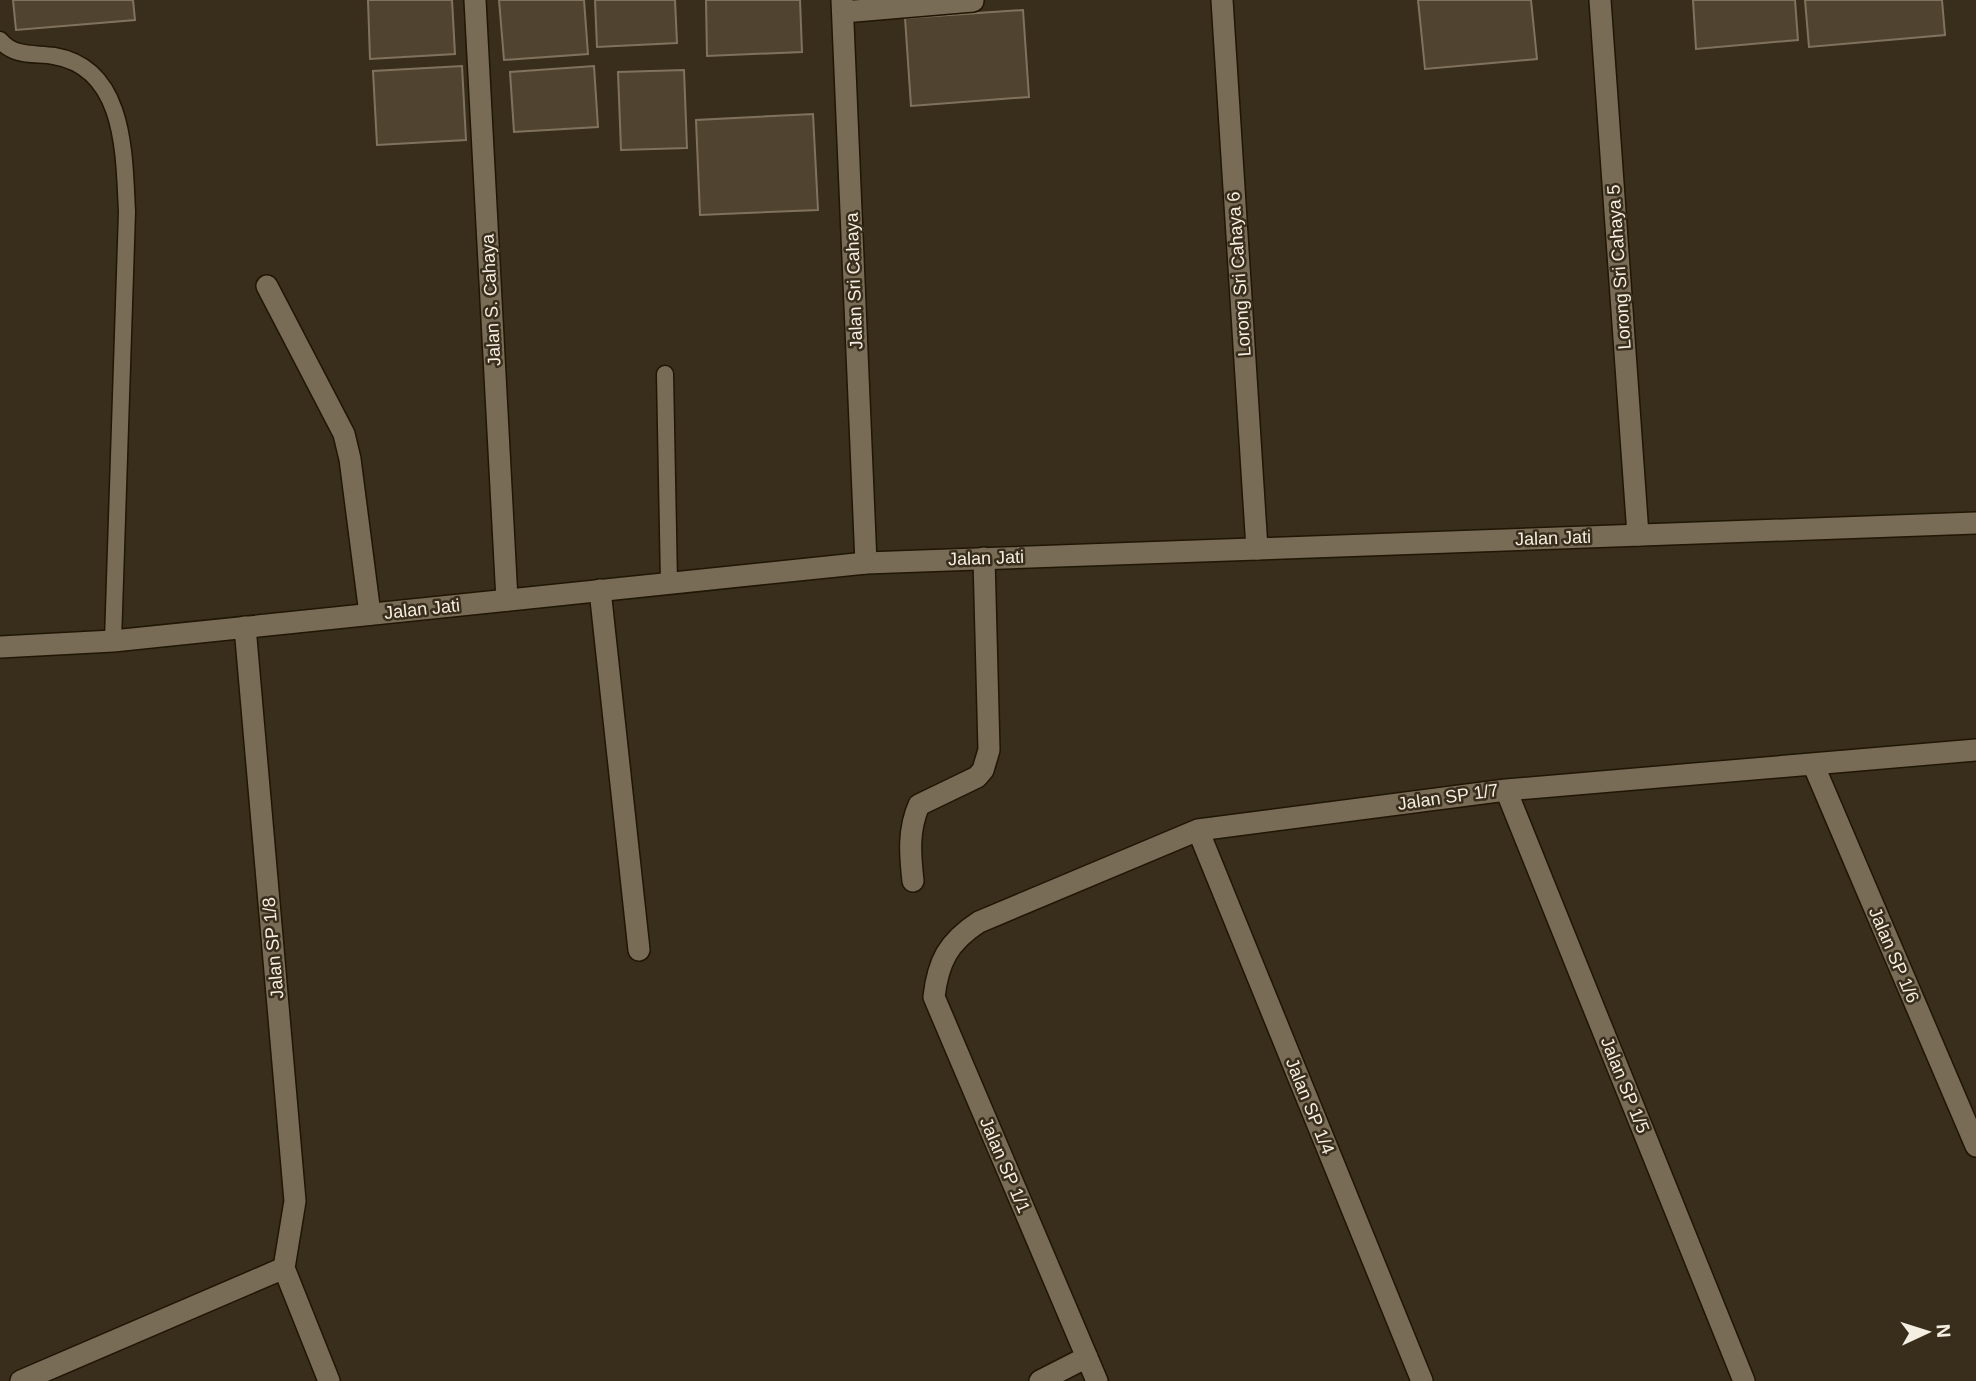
<svg xmlns="http://www.w3.org/2000/svg" width="1976" height="1381" font-family="Arial,sans-serif">
	<rect width="100%" height="100%" fill="#392e1b"/>
	<path fill="#504430" stroke="#80735e" stroke-width="2" d="M13 0H133L135 20 16 30Z
		M368 0H452L455 54 370 59Z
		M499 0H584L588 54 504 60Z
		M595 0H675L677 43 597 47Z
		M706 0H800L802 52 707 56Z
		M1418 0H1531L1537 59 1425 69Z
		M1693 0H1795L1798 40 1696 49Z
		M1805 0H1942L1945 35 1809 47Z
		M1023 10 1029 97 911 106 905 18Z
		M462 66 466 140 377 145 373 71Z
		M594 66 598 127 514 132 510 72Z
		M684 70 687 148 621 150 618 72Z
		M813 114 818 210 700 215 696 120Z"/>
	<g fill="none" stroke-linecap="round" stroke-linejoin="round">
		<g stroke="#201604" stroke-width="19">
			<path id="lane" d="M0 40C14 57 34 53 54 56 126 68 124 155 127 212L113 641
				M665 374 669 583"/>
		</g>
		<g stroke="#201604" stroke-width="24">
			<path id="street" d="M475 0 507 600
				M842 0 866 563
				M1222 0 1257 549
				M1600 0 1638 535
				M843 12 973 1
				M267 286 344 434 350 459 370 614
				M600 590 639 950
				M245 627 295 1201 284 1268 329 1381
				M1813 764 1976 1146
				M1506 790 1744 1381
				M1198 830 1422 1381
				M913 881C910 854 908 830 919 805L977 777 983 770 989 750 984 558
				M21 1381 284 1268
				M1040 1381 1087 1357
				M1097 1381 934 997C938 962 948 942 979 922L1198 830 1506 790 1976 750"/>
		</g>
		<g stroke="#201604" stroke-width="24">
			<path id="secondary" d="M0 647 113 641 866 563 1976 523"/>
		</g>
		<use href="#lane" stroke="#786c57" stroke-width="16"/>
		<use href="#street" stroke="#786c57" stroke-width="21"/>
		<use href="#secondary" stroke="#786c57" stroke-width="21"/>
	</g>
	<g text-anchor="middle" dominant-baseline="central" stroke-width="5" stroke-linejoin="round" paint-order="stroke">
		<g font-size="18" fill="#f5eee2" stroke="#392e1b">
			<text transform="translate(1619 267) rotate(-94)">Lorong Sri Cahaya 5</text>
			<text transform="translate(1239 274) rotate(-94)">Lorong Sri Cahaya 6</text>
			<text transform="translate(854 281) rotate(-92)">Jalan Sri Cahaya</text>
			<text transform="translate(491 300) rotate(-93)">Jalan S. Cahaya</text>
			<text transform="translate(1553 538) rotate(-2)">Jalan Jati</text>
			<text transform="translate(986 558) rotate(-2)">Jalan Jati</text>
			<text transform="translate(422 609) rotate(-6)">Jalan Jati</text>
			<text transform="translate(1448 797) rotate(-8)">Jalan SP 1/7</text>
			<text transform="translate(273 948) rotate(-95)">Jalan SP 1/8</text>
			<text transform="translate(1894 955) rotate(67)">Jalan SP 1/6</text>
			<text transform="translate(1625 1085) rotate(68)">Jalan SP 1/5</text>
			<text transform="translate(1310 1106) rotate(68)">Jalan SP 1/4</text>
			<text transform="translate(1005 1165) rotate(67)">Jalan SP 1/1</text>
		</g>
	</g>
	<g transform="translate(1927 1332) rotate(86)" stroke="#392e1b" stroke-width="5" paint-order="stroke">
	<path d="M0-5L12 26L0 18L-12 26Z" fill="#f5eee2"/>
	<text y="-10" font-size="19" font-weight="bold" text-anchor="middle" fill="#f5eee2">N</text>
	</g>
</svg>
